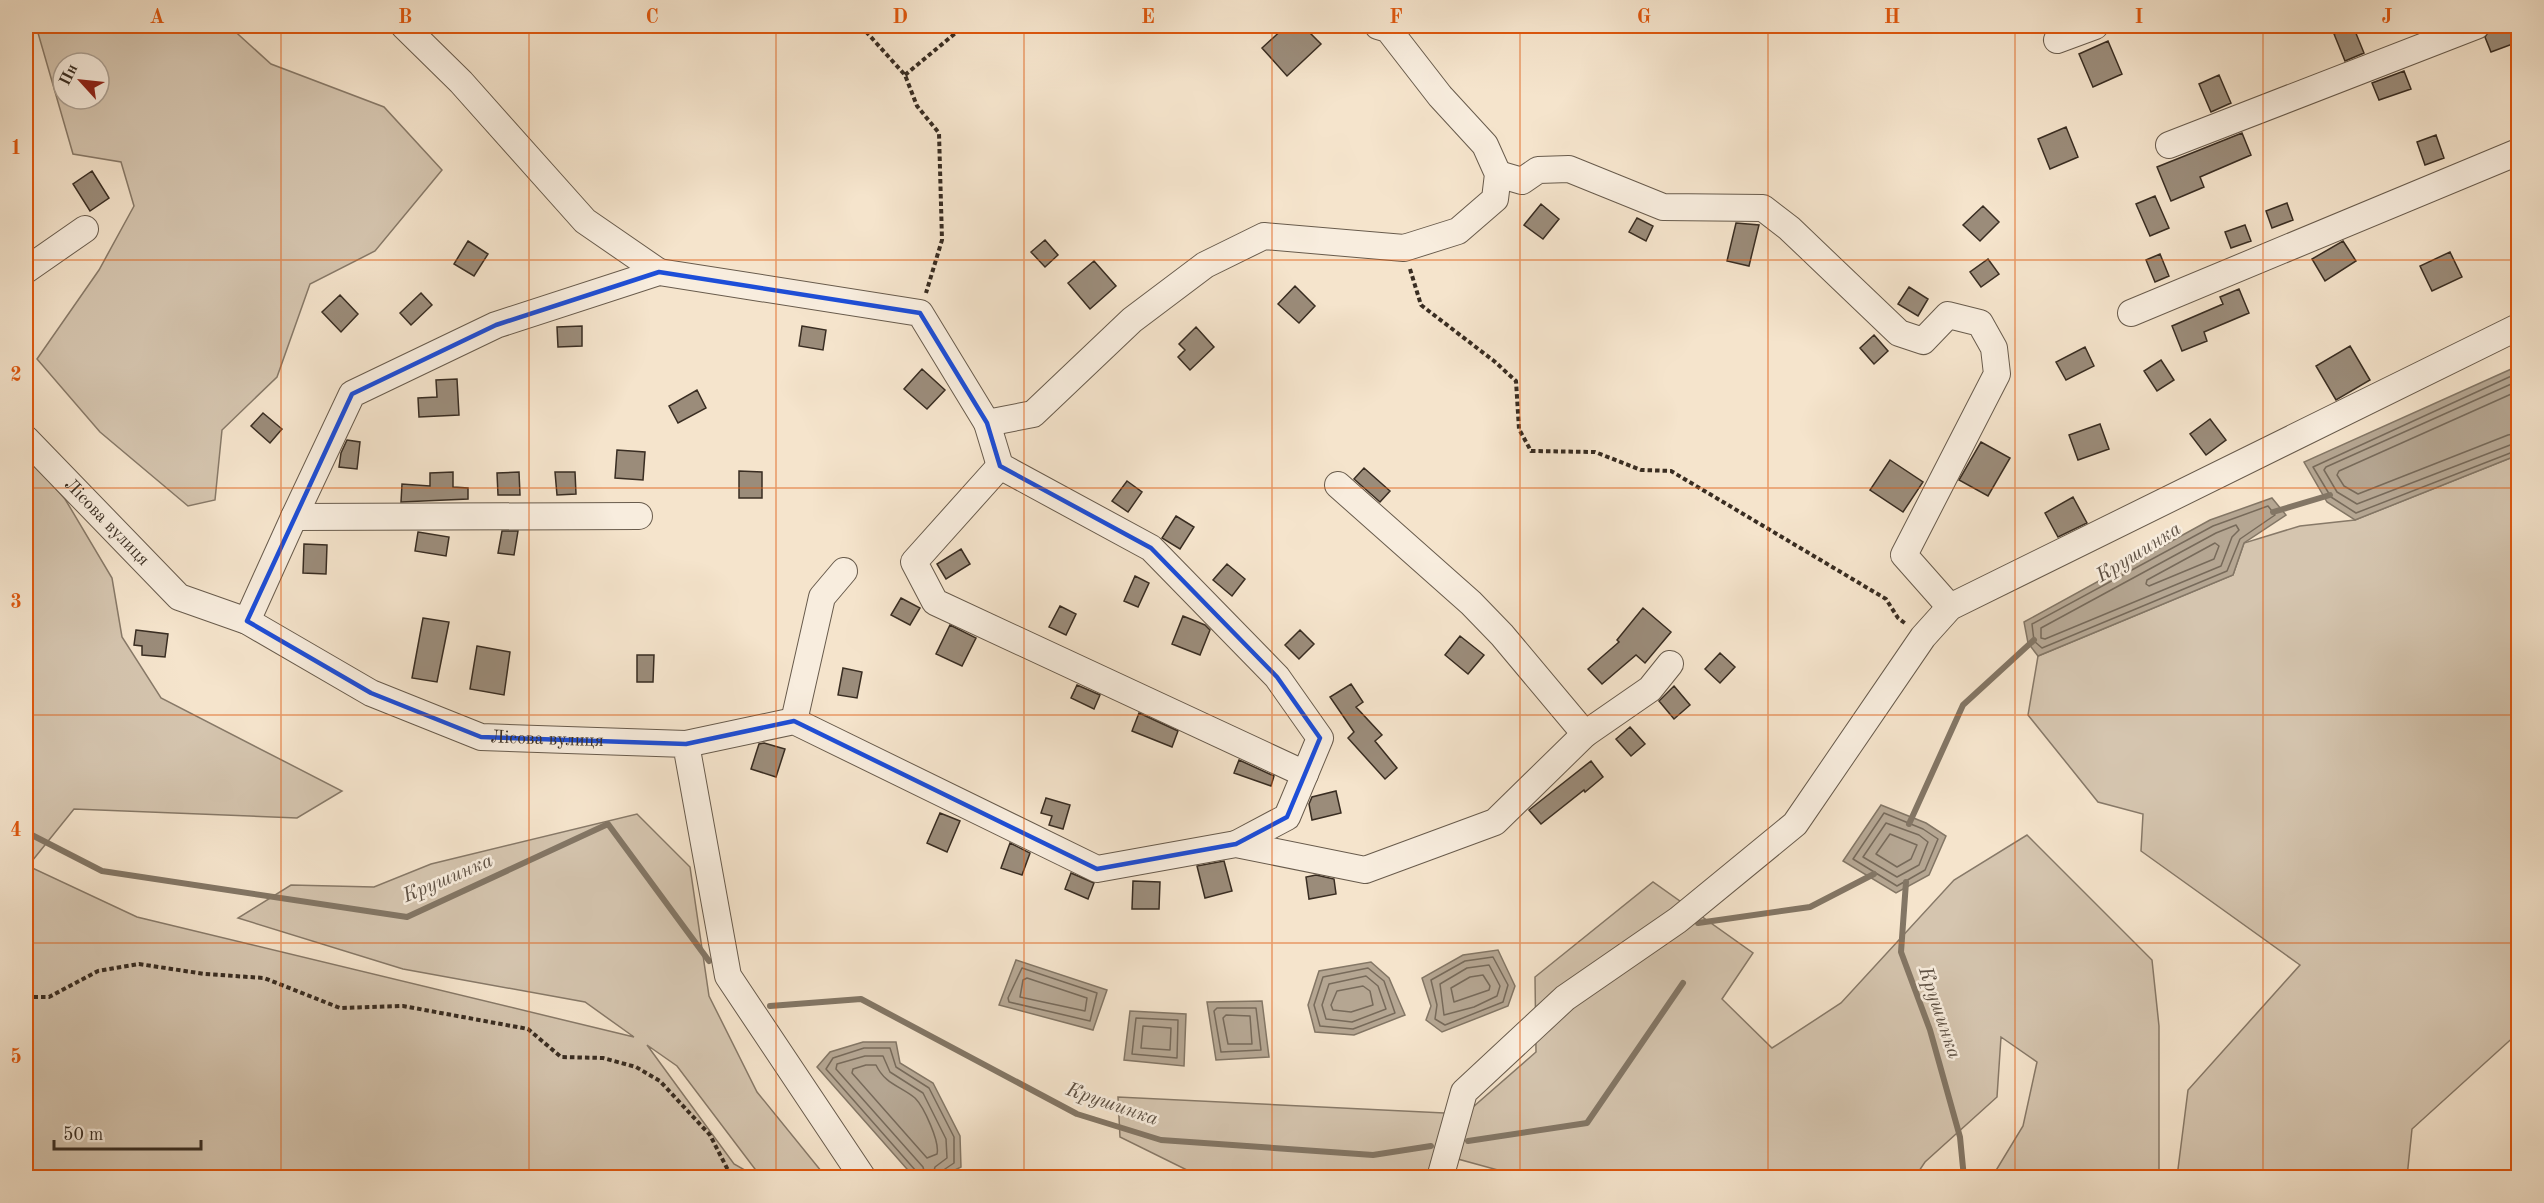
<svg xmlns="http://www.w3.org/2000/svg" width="2544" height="1203" font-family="'Old Standard TT',serif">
	<rect width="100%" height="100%" fill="#f5e4cc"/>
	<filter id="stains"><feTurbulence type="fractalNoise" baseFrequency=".00333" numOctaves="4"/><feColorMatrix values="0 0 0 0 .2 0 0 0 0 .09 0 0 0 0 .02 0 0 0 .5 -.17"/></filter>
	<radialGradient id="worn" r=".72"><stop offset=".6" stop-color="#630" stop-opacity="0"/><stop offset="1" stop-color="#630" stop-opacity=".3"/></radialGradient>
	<path fill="#d5c5af" stroke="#877968" stroke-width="1.5" fill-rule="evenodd" d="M36 26H229L271 64 384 107 442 170 375 251 310 284 277 377 222 430 215 500 188 506 100 432 37 359 99 270 134 206 121 162 73 154ZM63 63H99V99H63Z
		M26 455 65 499 112 578 122 637 161 698 342 791 297 818 74 809 28 866 137 917 634 1037 585 1002 403 969 238 918 291 885 374 887 431 864 637 814 690 867 709 996 757 1092 826 1177H761L677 1066 647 1045 734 1164 757 1177H26Z
		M2518 455V1033L2412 1129 2407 1177H2177L2188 1090 2300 965 2141 851 2143 814 2098 802 2028 715 2038 656 2233 575 2244 543 2300 526 2355 520Z
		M2027 835 2152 960 2159 1026V1177H1992L2023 1126 2037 1062 2001 1037 1997 1097 1925 1162 1915 1177 1527 1178 1454 1158 1445 1177H1201L1120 1137 1118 1097 1465 1114 1536 1052 1535 977 1653 882 1753 953 1722 999 1772 1048 1841 1003 1954 880Z"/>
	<path fill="#b5a692" stroke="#837665" stroke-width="1.5" d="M2518 366V455L2355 520 2327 502 2304 462Z
		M2272 498 2286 515 2244 543 2233 575 2038 656 2028 643 2024 622 2210 520Z
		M1881 805 1926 823 1946 836 1929 875 1896 893 1843 861Z
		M1498 950 1515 986 1508 1006 1442 1032 1426 1020 1431 1006 1422 978 1463 955Z
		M1016 960 1107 990 1093 1030 999 1005Z
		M1371 962 1389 978 1405 1015 1354 1035 1315 1032 1308 1005 1319 971Z
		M1262 1001 1269 1057 1216 1060 1207 1002Z
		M1130 1011 1186 1014 1184 1066 1124 1060Z
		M863 1042H896L900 1063 933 1083 960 1136 961 1167 941 1177H914L817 1067 830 1052Z"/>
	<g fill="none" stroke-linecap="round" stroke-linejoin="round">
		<path stroke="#776a5a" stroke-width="1.5" d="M2518 373 2313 467 2331 497 2356 513 2518 450
			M2518 381 2326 467 2324 470 2337 492 2357 504 2518 442
			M2518 391 2339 471 2337 475 2344 486 2358 494 2508 435 2518 433
			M2268 506 2275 515 2240 539 2227 571 2042 648 2034 641 2032 624 2213 526Z
			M2236 525 2239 530 2232 537 2221 566 2045 639 2041 638V628L2216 533Z
			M2215 543 2219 546 2214 559 2149 586 2146 584 2147 580Z
			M1884 813 1923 829 1938 839 1925 870 1897 886 1853 859Z
			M1886 823 1919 835 1928 842 1919 865 1897 877 1863 857Z
			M1890 834 1917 845 1911 859 1897 867 1876 854Z
			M1493 957 1508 985 1503 1002 1445 1025 1435 1019 1437 1005 1431 980 1465 961Z
			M1489 965 1500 986 1497 996 1474 1007 1444 1015 1440 984 1467 968Z
			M1022 968 1097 993 1090 1021 1009 1002 1008 998Z
			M1368 968 1384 981 1395 1013 1353 1029 1320 1026 1314 1005 1323 977Z
			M1483 975 1490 986 1489 990 1454 1002 1451 988 1470 977Z
			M1366 976 1378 986 1386 1009 1352 1022 1326 1019 1322 1005 1329 984Z
			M1027 978 1087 998 1085 1011 1020 997 1023 980Z
			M1363 986 1370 991 1373 1005 1351 1012 1333 1010 1331 1005 1337 991Z
			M1217 1008H1256L1261 1050 1221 1052 1214 1011Z
			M1226 1015 1250 1016 1252 1044H1228L1223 1018Z
			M1136 1018 1178 1020 1177 1058 1132 1054Z
			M1143 1026 1171 1028 1170 1050 1141 1048Z
			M866 1065H876C885 1084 900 1086 915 1098 924 1107 940 1142 937 1154L927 1158 852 1073 853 1069Z
			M918 1178 916 1171 826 1069 833 1058 864 1048H890L896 1067 929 1088 954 1137V1163L942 1171 940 1178
			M926 1178 923 1167 836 1069 837 1064 865 1056H883L890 1072 923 1093 946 1139 947 1158 935 1167 932 1178"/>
		<path stroke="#837665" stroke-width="6" d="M2273 512 2330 495
			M1909 824 1963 705 2034 640
			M26 832 102 871 407 917 608 824 709 961
			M1906 882 1901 952 1930 1030 1960 1137 1964 1178
			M1698 923 1810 907 1874 874
			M770 1006 861 999 1077 1114 1161 1140 1373 1155 1431 1146
			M1468 1141 1587 1123 1683 983"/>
	</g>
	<path fill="#9b8c7a" stroke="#392d22" stroke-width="1.5" d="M1286 26H1303L1321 44 1287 76 1262 48Z
		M2353 26 2364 53 2345 61 2334 34Z
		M2495 26H2518V42L2491 52 2485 37 2491 27Z
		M2108 41 2122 74 2093 87 2079 54Z
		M2404 71 2411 89 2379 100 2372 83Z
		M2219 75 2231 103 2211 112 2199 84Z
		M2066 127 2078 157 2050 169 2038 139Z
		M2242 133 2251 155 2200 177 2204 187 2171 201 2157 167Z
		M2436 135 2444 158 2425 165 2417 142Z
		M92 171 109 198 90 211 73 184Z
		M2155 196 2169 228 2150 236 2136 204Z
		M2287 203 2293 220 2272 228 2266 211Z
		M1541 204 1559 219 1543 239 1524 225Z
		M1983 206 1999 222 1980 241 1963 225Z
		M1637 218 1653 226 1646 241 1629 232Z
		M1736 223 1759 225 1749 266 1727 261Z
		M2245 225 2251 241 2231 248 2225 232Z
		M1045 240 1058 255 1045 267 1031 252Z
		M468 241 488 254 474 276 454 264Z
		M2343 241 2356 261 2325 281 2312 259Z
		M2450 252 2462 277 2432 291 2420 266Z
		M2160 254 2169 276 2155 282 2146 260Z
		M1988 259 1999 274 1981 287 1970 272Z
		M1094 261 1116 286 1090 309 1068 283Z
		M1295 286 1315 306 1299 323 1278 304Z
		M1909 287 1928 299 1918 316 1898 304Z
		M2239 289 2249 313 2204 332 2207 341 2182 351 2172 326 2223 304 2220 297Z
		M421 293 432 305 411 325 400 313Z
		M340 295 358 314 341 332 322 312Z
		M582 326V346L558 347 557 327Z
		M802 326 826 330 823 350 799 346Z
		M1196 327 1214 347 1190 370 1178 357 1185 350 1179 344Z
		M1874 335 1888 351 1874 364 1860 348Z
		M2350 346 2370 380 2336 400 2316 366Z
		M2085 347 2094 366 2066 380 2056 362Z
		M2161 360 2174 380 2157 391 2144 371Z
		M922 369 945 390 927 409 904 389Z
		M457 379 459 415 419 417 418 398 437 397 436 380Z
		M697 390 706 408 678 423 669 406Z
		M263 413 282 429 270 443 251 426Z
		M2210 419 2226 440 2206 455 2190 434Z
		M2100 424 2109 449 2078 460 2069 435Z
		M347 440 360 442 357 469 339 467 341 453Z
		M1981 442 2010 458 1988 496 1959 480Z
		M617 450 645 452 643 480 615 478Z
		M1890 460 1923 482 1903 512 1870 490Z
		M1364 468 1390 491 1380 502 1354 479Z
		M739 471 762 472V498H739Z
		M453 472V487L468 488V499L401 502 402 484 430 486V473Z
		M519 472 520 495H498L497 473Z
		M555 472H575L576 494 557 495Z
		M1127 481 1142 492 1128 512 1112 501Z
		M2073 497 2087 523 2058 537 2045 513Z
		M1176 516 1194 527 1180 549 1162 538Z
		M502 531H518L514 555 498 553Z
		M418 532 449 537 446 556 415 551Z
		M304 544 327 545 326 574 303 573Z
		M961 549 970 564 946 579 937 564Z
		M1227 564 1245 579 1232 596 1213 580Z
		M1135 576 1149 583 1138 607 1124 601Z
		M901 598 920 608 910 625 891 615Z
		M1060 606 1076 614 1066 635 1049 627Z
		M1643 608 1671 632 1645 663 1636 655 1602 684 1588 669 1619 642 1617 640Z
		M1183 616 1205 625 1210 630 1200 655 1172 644Z
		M423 618 449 622 437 682 412 678Z
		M950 625 976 638 962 666 936 654Z
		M136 630 168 634 165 657 142 655V646L134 645Z
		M1300 630 1314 644 1299 659 1285 645Z
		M1460 636 1484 655 1468 674 1445 655Z
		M477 646 510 652 504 695 470 689Z
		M1720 653 1735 667 1720 683 1705 669Z
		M637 655H654L653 682H637Z
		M843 668 862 672 857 698 838 695Z
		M1351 684 1363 702 1356 707 1382 735 1375 741 1397 768 1385 779 1348 738 1354 732 1330 697Z
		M1077 685 1100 695 1094 709 1071 698Z
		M1674 686 1690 705 1674 719 1659 701Z
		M1139 713 1178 731 1172 747 1132 731Z
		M1630 727 1645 744 1631 756 1616 739Z
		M764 743 785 749 776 777 751 769 759 744Z
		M1239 760 1274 776 1271 786 1234 773Z
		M1591 761 1603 777 1585 792 1584 790 1541 824 1529 810Z
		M1336 791 1341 813 1312 820 1309 804 1312 797Z
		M1046 798 1070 805 1063 829 1049 825 1052 816 1041 813Z
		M940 813 960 821 947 852 927 843Z
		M1010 843 1030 853 1022 875 1001 868Z
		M1224 861 1232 891 1205 898 1197 866Z
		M1071 873 1094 883 1088 899 1065 889Z
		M1316 875 1334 879 1336 894 1309 899 1306 877Z
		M1133 881 1160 882 1159 909H1132Z"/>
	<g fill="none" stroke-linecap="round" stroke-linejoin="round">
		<g stroke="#685b4c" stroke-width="28">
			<g id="minor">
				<path d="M404 26 461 82 585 221 659 272"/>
				<path d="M2057 40 2095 26"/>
				<path d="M2169 145 2476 26"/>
				<path d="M1498 174 1522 181 1538 170 1569 169 1663 207 1763 208 1789 228 1899 333 1923 341 1948 315 1980 323 1994 348 1997 374 1904 555 1950 607"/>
				<path d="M26 270 85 229"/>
				<path d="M2131 313 2518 152"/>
				<path d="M987 423 1033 414 1132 320 1205 265 1264 236 1404 248 1458 231 1495 199 1498 174 1485 145 1440 96 1388 29 1378 26"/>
				<path id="s1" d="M26 439 179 597 247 621 371 693 481 737 686 744 728 976 863 1178"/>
				<path d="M1000 466 914 562 935 602 1305 774"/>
				<path d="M1338 485 1471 603 1502 635 1585 734"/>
				<path d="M294 517 352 394 496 325 659 272 920 313 987 423 1000 466 1151 548 1277 677 1320 738 1287 817 1236 844"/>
				<path d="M247 621 294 517 639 516"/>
				<path d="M794 721 822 597 844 571"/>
				<path d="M686 744 794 721 1097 869 1236 844 1365 870 1495 822 1585 734 1650 689 1670 664"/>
				<path d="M1440 1178 1464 1092 1565 998 1678 920 1795 824 1923 637 1950 607 2518 327"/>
			</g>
		</g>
		<path stroke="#392d22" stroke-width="4" stroke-dasharray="4.5 3" stroke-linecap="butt" d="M861 26 905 75 917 106 939 133 942 240 926 293
			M905 75 964 26
			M1410 269 1421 305 1494 361 1516 381 1519 429 1531 451 1595 452 1641 470 1671 471 1886 599 1898 618 1906 624
			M26 997H49L98 971 139 964 205 974 264 978 340 1008 403 1006 528 1029 561 1057 603 1058 636 1067 660 1081 710 1135 732 1178"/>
		<use href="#minor" stroke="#f8edde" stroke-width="26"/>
	</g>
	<path fill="none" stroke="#1d4ed8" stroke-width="4.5" stroke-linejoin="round" d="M659 272 920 313 987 423 1000 466 1151 548 1277 677 1320 738 1287 817 1236 844 1097 869 794 721 686 744 481 737 371 693 247 621 352 394 496 325Z"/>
	<path fill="none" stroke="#df570d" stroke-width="1.5" stroke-opacity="0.55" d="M281 26V1178M529 26V1178M776 26V1178M1024 26V1178M1272 26V1178M1520 26V1178M1768 26V1178M2015 26V1178M2263 26V1178M26 260H2518M26 488H2518M26 715H2518M26 943H2518"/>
	<g text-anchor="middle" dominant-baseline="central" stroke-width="5" stroke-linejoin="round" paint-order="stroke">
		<g font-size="18" fill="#392d22" stroke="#f8edde">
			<text stroke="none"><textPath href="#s1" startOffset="116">Лісова вулиця</textPath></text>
			<text stroke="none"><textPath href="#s1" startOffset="620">Лісова вулиця</textPath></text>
		</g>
		<g font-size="20" font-style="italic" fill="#5e5144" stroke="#f8edde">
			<text transform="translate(2139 553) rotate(-32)">Крушинка</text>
			<text transform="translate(448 879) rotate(-23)">Крушинка</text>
			<text transform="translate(1939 1013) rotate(71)">Крушинка</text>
			<text transform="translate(1112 1105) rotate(19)">Крушинка</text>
		</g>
	</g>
	<rect width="2544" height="1203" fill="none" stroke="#f5e4cc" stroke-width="66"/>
	<g transform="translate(81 81) rotate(297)"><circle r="28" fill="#f8edde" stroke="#aca093" stroke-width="1.5"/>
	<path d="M0-4.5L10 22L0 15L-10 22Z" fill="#8f2418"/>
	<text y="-9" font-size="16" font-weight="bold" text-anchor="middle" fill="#392d22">Пн</text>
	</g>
	<path d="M54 1140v9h147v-9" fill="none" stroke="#392d22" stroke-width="3"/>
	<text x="63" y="1140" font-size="18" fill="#392d22" stroke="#f8edde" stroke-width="4.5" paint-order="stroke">50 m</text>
	<rect x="33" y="33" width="2478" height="1137" fill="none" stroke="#df570d" stroke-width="2"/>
	<g font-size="20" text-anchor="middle" font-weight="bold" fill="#df570d">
		<text x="157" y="23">A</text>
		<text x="405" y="23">B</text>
		<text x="652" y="23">C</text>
		<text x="900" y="23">D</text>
		<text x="1148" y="23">E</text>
		<text x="1396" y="23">F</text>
		<text x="1644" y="23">G</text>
		<text x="1892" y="23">H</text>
		<text x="2139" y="23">I</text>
		<text x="2387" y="23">J</text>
		<text x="16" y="154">1</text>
		<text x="16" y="381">2</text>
		<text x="16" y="608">3</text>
		<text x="16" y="836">4</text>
		<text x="16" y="1063">5</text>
	</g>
	<rect width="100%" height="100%" filter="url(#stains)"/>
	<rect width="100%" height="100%" fill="url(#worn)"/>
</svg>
